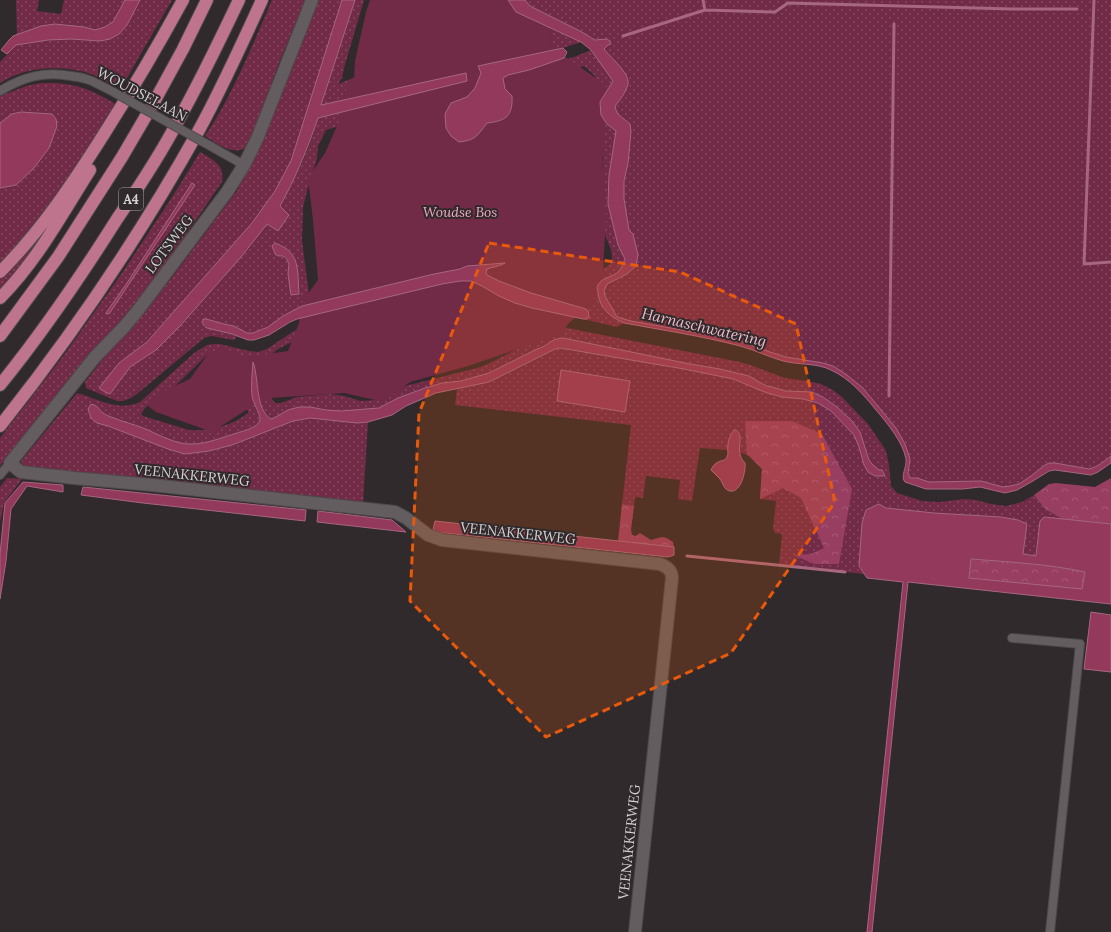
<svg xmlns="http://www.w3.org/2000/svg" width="1111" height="932" font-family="Lora,serif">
	<defs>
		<pattern id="grass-dots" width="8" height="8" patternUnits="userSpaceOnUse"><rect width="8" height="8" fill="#712b47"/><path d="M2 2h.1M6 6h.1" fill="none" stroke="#844961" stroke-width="1.8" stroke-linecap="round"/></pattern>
		<pattern id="forest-crowns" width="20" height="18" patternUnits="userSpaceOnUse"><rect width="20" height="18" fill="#983e61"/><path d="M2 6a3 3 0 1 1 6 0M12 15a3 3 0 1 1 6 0" fill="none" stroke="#a65977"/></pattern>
	</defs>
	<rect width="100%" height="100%" fill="#302a2c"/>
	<path fill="url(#grass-dots)" fill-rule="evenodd" d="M16 0H39L37 11 61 14 64 0H125L113 22 105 27 95 30 84 27 41 26 17 35Z
		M140 0H172L123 85C118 84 113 83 108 82 100 79 93 74 85 72 57 65 24 67 0 83V62L16 45 48 40 71 39 100 41 110 39 119 34 127 25Z
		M272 0H305C294 28 281 56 271 85 265 99 257 139 247 147 233 157 217 143 205 136 233 94 252 46 272 0Z
		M318 0H342L291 161 275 191 252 223 147 342 119 363 99 388 110 394 130 367 156 350 180 326 241 257 267 224 278 231 280 207 301 165 310 143 318 118 433 89 466 73 321 106 355 0H364L344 68 342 78 338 84 516 12 581 42 563 48 523 57 529 70 574 57 591 50 613 81 600 102 607 124 616 131 609 175 608 204 618 245 625 259 619 272 603 280 597 289 599 301 615 319 624 323 617 327 583 319H587L589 317 588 312 302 306 283 316 268 327 253 333H247L234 326 224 324 206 319H203L202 323 204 327 237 336 234 340 211 336 204 338 137 394 131 398 123 401H117L88 389 86 388 85 382 99 364 101 359 133 327 142 314 170 280 239 188 238 185 249 169 261 145 270 119ZM584 66 595 76 602 139 604 232 611 250 612 257 610 264 608 266 602 269 309 294 302 241 303 207 311 176 317 159 318 146 326 130 359 120 437 126ZM273 249 294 256 296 264 299 294 288 274 289 264 284 256 275 254Z
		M525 0H1111V456C1104 461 1098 467 1089 469L1055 463H1049L1045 465 1031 476 1019 484 1010 486 1003 487 981 481 929 482 917 478H910L908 473 910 459 905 444 896 428 863 388 847 375 823 363 786 357 770 352 742 342 716 336 631 321 617 317 605 296 604 291 607 284 627 274 636 266 633 235 629 230 624 199V181L628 163 631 131 626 120 618 114 616 110 615 106 628 84 604 49 608 45 607 39 595 40 580 31 530 6Z
		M41 83C75 82 91 89 119 106L76 173 0 268V188L16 185 34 168 49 148 52 114 21 112 12 114 0 123V96L26 86Z
		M200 152C213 160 225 164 222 182L135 309 98 346 0 466V438L64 355 122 273 174 194Z
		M45 228 46 229 23 264 0 290V277Z
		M458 292H467L479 296 513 314 529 319 572 329 740 362 753 366 785 378 807 381 821 384 831 389 841 396 868 424 881 443 886 451 889 465 891 486 897 493 922 501 940 502 964 499 976 500 991 504 1006 506 1022 502 1034 495 1045 509 1062 519 1044 517 1040 521 1036 556 1023 555 1027 524 1018 520 1001 517 934 513 886 508 879 504 866 510 862 523 859 566 864 574 779 565 782 534 775 533 773 529 776 501 760 499 762 468C759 459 748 455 739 452 739 445 743 435 736 430H734C730 437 728 442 728 450L700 448 692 501 678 499 680 480 646 476 643 498 635 497 634 506 622 504 631 425 455 405 457 389 489 382 557 348 685 369 733 379 767 393 782 397 810 400 826 407 844 423 854 435 859 447 864 465 868 471 875 476H884L882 470H879L875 468 869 460 860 432 852 421 837 407 823 397 812 392 786 391 772 387 768 386 759 382 749 376 720 369 690 364 563 338C549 339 549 346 537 349L489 373 461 381 443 383 425 388 398 398 379 408 341 411 326 410 310 407H299L288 410 274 418 271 419C257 411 257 381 255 367L253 363C252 376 250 390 254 403 255 408 261 414 259 420 258 428 243 432 236 433 222 437 207 444 192 444 175 445 158 434 143 428 133 424 123 422 114 418 110 417 106 415 103 413 97 409 101 407 91 405L88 409 91 418 97 423 108 426 168 449 185 454 209 451 232 445 293 421 310 418 357 423 368 422 363 504 29 468 24 466 21 461 77 393C98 399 118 412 140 402L194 353 207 345 214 344H220L249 351 258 352 267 349 294 331 304 328ZM467 301 529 325 552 331 486 365 477 368 405 386 394 391 376 400 361 401 344 396 330 394 297 397 281 403H275L272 399 264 370 265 364 268 357 278 349 290 343 315 334 448 303ZM223 352 231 353 240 360C240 377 233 398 248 411V413C234 425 207 432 189 430L143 416 141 414 146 407 173 388 206 356 212 353ZM561 370 630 381 625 412 557 401Z
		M7 478 22 479 4 503 0 522V487Z"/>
	<path fill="url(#forest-crowns)" d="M745 421H792L822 434 852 489 839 564H814L794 555 811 554 824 548 801 498 783 488 760 499 762 469 747 454Z
		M1111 478V524L1062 519 1045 509 1034 495 1049 484 1056 483 1095 487Z
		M622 504 634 506 631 530 632 535 636 536 640 533 651 540C662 537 663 535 673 542L674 547 618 541Z
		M971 559C1009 562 1048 564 1085 572L1082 590 969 578Z"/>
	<path fill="#712b47" d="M370 0H512L513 2 552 29 551 47 606 85 602 158 606 218 603 272 593 303 570 322 559 335 468 366 410 382 384 402 344 393 271 398 254 405 212 432 156 412 148 406 157 394 190 379 208 354 225 347 241 358 288 351 299 323 300 305 318 280 313 220 308 178 325 153 344 110 345 92 354 79 355 61 366 12Z"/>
	<path fill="#92395c" stroke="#a6677f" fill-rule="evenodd" d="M125 0H140L127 25 119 34 110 39 100 41 71 39 48 40 16 45 7 54 1 50 9 40 13 36 41 26 55 24 84 27 95 30 105 27 113 22Z
		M342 0H355L321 105 466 73 467 81 318 118C307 150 296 177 280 206L289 215 278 231 267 224 241 257 180 326 156 350 130 367 110 394 105 392 99 388 119 363 147 342 252 223 275 191 291 161Z
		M508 0H525L530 6 580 31 595 40 607 39 610 41 611 44 608 45 604 49C610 57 630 73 628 84 626 92 620 100 615 106L616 110 618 114 630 124 631 131 628 163 624 181V199L629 230 633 234 638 255 636 266 627 274 607 284 604 291 605 296 617 317 631 321 716 336 742 342 770 352 786 357 823 363 833 366 847 375 863 388 896 428 905 444 910 459 908 473 910 478H917L929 482 981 481 1003 487 1010 486 1019 484 1031 476 1045 465 1049 463H1055L1089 469C1098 467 1104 461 1111 456V463L1098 472 1091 475 1055 470 1049 471 1033 481 1017 490 1005 493 980 487 963 489H926L905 482C900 477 907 467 906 459 903 442 887 423 876 410 863 394 850 379 831 370 817 363 799 365 783 361 769 357 755 350 740 346 702 336 662 330 624 323 610 317 600 308 598 294 598 290 596 288 598 285 602 277 614 277 619 271 622 268 623 263 625 259L618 245 608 204 609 175 616 131 607 124 601 115 600 102 613 81 591 50 581 42 516 12Z
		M563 48 567 52 564 58 529 70 508 75 503 78 505 89 512 96C513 116 506 121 487 123 477 136 476 140 459 142L451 136 446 128 445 114 451 103 467 97 475 88 481 73 478 66Z
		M21 112 52 114 56 119 57 126 49 148 34 168 16 185 0 188V123L12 114Z
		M192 183 195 185 109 314 106 313 127 283Z
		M275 243C282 246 289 249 293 256 299 264 298 284 299 294L291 295 288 274 289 264C286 258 285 255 278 256L275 254 272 246Z
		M505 263 501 265 487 269 486 273 487 275 499 281 531 293 586 309 588 311 589 317 587 319H583L532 308 515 303 499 296 482 286 471 281H460L442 284 297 319 290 322 269 335 254 340H248L232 334 207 328C203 326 202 324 203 319H206L224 324 234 326 247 333H253L268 327 283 316 302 306 434 274 460 269 467 266Z
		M563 338 690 364 720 369 749 376 759 382 767 386 772 387 786 391 812 392 823 397 837 407 852 421 860 432 869 460 872 464 879 470H882L885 476H875L868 472 864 465 859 447 854 435 831 411 818 403 803 399 782 397 767 393 733 379 684 369 560 348 555 349 489 382 436 393 406 406 392 415 368 422 357 423 310 418 293 421 232 445 209 451 185 454 168 449 108 426 97 423 91 418 88 409 91 404C101 407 97 409 103 413 106 415 110 417 114 418 123 422 133 424 143 428 158 434 176 445 192 444 207 444 223 437 237 433 243 431 259 428 260 419 260 413 253 403 252 396 251 385 252 373 253 362 259 377 255 410 271 419L274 418 288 410 299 407H310L326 410 341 411 379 408 398 398 425 388 442 383 461 381 489 373 537 349C549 346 549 339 563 338Z
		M561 370 630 381 625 412 557 401Z
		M734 430H736C746 437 733 451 745 463 746 471 741 493 730 491 724 490 723 483 720 479 717 476 714 473 711 470 716 458 725 463 727 457 729 454 727 449 728 445 728 439 731 435 734 430Z
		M23 482 63 485V492L27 486 11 509 6 561 0 599V554L5 503Z
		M83 487 306 510 305 521 143 503 81 495Z
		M879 504 886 508 934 513 1001 517 1018 520 1027 524 1023 554 1036 556 1040 521 1044 517 1111 524V604L908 582 872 932H867L903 582 867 578 859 566 862 523 866 510ZM971 559C1009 562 1048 564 1085 572L1082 589 969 578Z
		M318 511 392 520 406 532 317 522Z
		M435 521 674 547V555L668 557 435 532 433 530Z
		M1091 612 1111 615V672L1084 669Z"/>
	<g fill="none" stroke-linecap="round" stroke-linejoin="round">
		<path stroke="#a6677f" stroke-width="3" d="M703 0 705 10
			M1094 0 1084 264 1111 262
			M623 36 705 10 775 12 788 3 1012 9H1077
			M889 396 894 24
			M687 556 845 572"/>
		<g stroke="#4d4849" stroke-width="10">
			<path id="street" d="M0 91C23 77 44 71 71 76 76 77 81 77 86 79 94 81 101 86 108 89
				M205 143 244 165
				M0 475 10 463
				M1012 638 1080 644 1050 932"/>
		</g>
		<g stroke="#4d4849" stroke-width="14">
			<path id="secondary" d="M312 0 257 139 244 165 227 192 139 309 124 327 95 357 10 463 21 472 74 478 152 485 395 512 406 518 428 535 442 540 660 564C667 567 672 570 672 578L635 932"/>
		</g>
		<g stroke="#4d4849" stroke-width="14">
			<path id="highway" d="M0 272C41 231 73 183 104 134 132 90 158 46 183 0
				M0 298C37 261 62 214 90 170
				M0 336 58 257 122 157 153 104 183 49 207 0
				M0 385C43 332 81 276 117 219 139 187 161 154 179 119 201 80 220 40 239 0
				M0 426C74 333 141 234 199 130 222 88 242 44 262 0"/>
		</g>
		<use href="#street" stroke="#645d5f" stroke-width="8"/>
		<use href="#secondary" stroke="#645d5f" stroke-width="12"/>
		<use href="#highway" stroke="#be748d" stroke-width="12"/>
		<g stroke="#4d4849" stroke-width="10" stroke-linecap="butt">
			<path id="street-bridge" d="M108 89 205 143"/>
		</g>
		<use href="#street-bridge" stroke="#645d5f" stroke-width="8"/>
	</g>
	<path fill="#e8590c" fill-opacity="0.2" stroke="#e8590c" stroke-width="3" stroke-dasharray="8 5" stroke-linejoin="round" d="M489 243 680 272 796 324 835 502 731 653 546 737 410 601 419 413Z"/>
	<g text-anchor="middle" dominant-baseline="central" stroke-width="4" stroke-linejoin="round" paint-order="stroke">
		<rect fill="#302a2c" stroke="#a49fa0" stroke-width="1" x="119" y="188" width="24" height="22" rx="3"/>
		<g font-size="13" font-weight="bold" fill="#d5d1d2">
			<text x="131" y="199">A4</text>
		</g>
		<g font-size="14" fill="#d5d1d2" stroke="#302a2c">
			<text transform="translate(142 94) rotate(28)">WOUDSELAAN</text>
			<text transform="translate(169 244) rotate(-53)">LOTSWEG</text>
			<text transform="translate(192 475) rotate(6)">VEENAKKERWEG</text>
			<text transform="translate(518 533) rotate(6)">VEENAKKERWEG</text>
			<text transform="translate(629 842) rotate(-84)">VEENAKKERWEG</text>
		</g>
		<g font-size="14" font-style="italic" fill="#f2a7bf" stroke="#302a2c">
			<text x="460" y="212">Woudse Bos</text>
		</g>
		<g font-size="15" font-style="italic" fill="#f0bdcd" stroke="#302a2c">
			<text transform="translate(704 327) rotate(13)">Harnaschwatering</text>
		</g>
	</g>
</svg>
